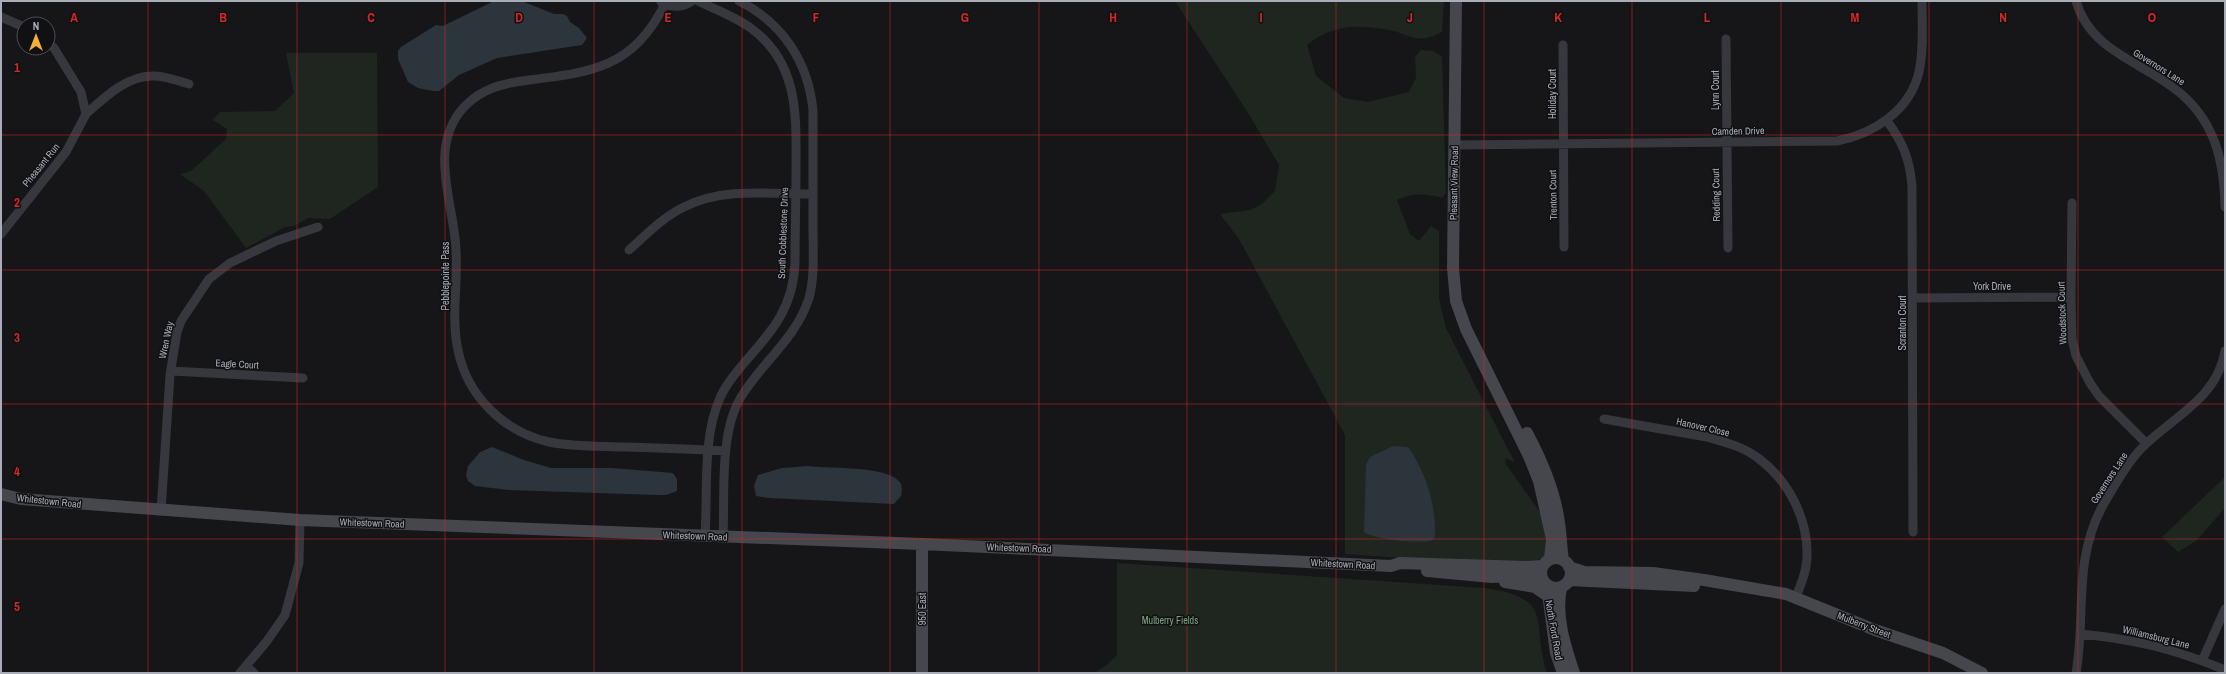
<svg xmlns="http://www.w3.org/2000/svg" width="2226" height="674" font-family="'Archivo Narrow',sans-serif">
	<rect width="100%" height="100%" fill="#161618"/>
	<path fill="#1e261f" d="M1175 1H1444L1442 32C1414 47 1410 32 1383 29 1354 24 1330 26 1307 45L1316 76 1344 98 1368 102 1409 92 1416 78 1415 57 1421 50 1434 51 1442 57 1446 193 1442 198C1426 193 1412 193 1397 200L1410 234 1419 241 1431 226 1439 231V298L1446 328 1515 463 1506 458 1505 463 1545 519 1546 555 1533 563 1402 558 1345 554V435L1239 239 1220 214 1250 210 1262 204 1275 191 1279 165 1250 116Z
		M286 53H377L378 187 330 219 308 218 294 226 285 227 246 248 204 191 180 174 191 171 226 139 227 129 213 120 220 112 275 111 294 93Z
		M2225 477V508L2196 541 2178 552 2162 537Z
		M1117 563 1484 588C1557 598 1530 622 1547 673H1094L1107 665 1117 655Z"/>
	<path fill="#2c353c" d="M501 1 524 2 554 14H563L567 16 570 22 579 28 587 38 582 45 497 58 459 75 439 91H433L418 88 408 82 398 59V51L401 47 436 25 443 26 492 2Z
		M1393 446 1408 447C1426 472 1436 505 1435 535L1434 539 1430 541C1415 543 1376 540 1364 532L1366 465 1370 457Z
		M492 447 524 460 551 468H612L673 473 677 479V491L666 495H657L509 490 475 486 468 481 466 475 468 466 480 452Z
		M808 466C827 469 892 465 901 484 902 488 902 492 901 496L894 504 769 498 756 496 754 486 758 475 782 468Z"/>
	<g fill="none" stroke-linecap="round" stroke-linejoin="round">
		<path stroke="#37383d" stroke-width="9" d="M698 1C716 10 736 17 752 29 800 65 796 118 796 171 796 202 795 232 795 263 793 308 773 330 744 363 735 374 725 385 720 398 702 438 708 492 705 536
			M2076 1C2090 50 2139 61 2175 89 2215 119 2224 161 2225 207
			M661 2C672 8 682 8 692 1
			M665 4C633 67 594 72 529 80 504 83 482 88 464 107 430 144 450 194 455 238 460 275 450 314 458 350 467 396 504 432 549 442 574 447 600 446 625 447 659 448 693 449 726 451
			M1 17 24 27
			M1726 39 1728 248
			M1563 45 1564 247
			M86 114C104 98 126 76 152 76 163 75 178 81 189 84
			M1887 121C1903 142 1910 160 1912 187L1913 532
			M1455 145 1837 141C1873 134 1910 111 1919 72 1924 49 1922 24 1922 1
			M2072 203 2071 297 2072 339 2076 356 2090 383 2099 396 2146 443
			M1 234 66 152 86 114 81 92 54 48 48 43
			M629 250C646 235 663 217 684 207 723 187 771 194 813 194
			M1913 298 2071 297
			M171 371 303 378
			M1604 419 1707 437C1725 442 1744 447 1758 458 1788 480 1808 518 1807 556 1807 570 1801 584 1796 597
			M161 511 170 375 177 332 181 321 209 279 230 263 276 241 318 227
			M723 537C725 495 719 433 741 397 762 362 796 339 809 298 815 276 813 251 813 228 813 189 813 149 813 110 808 62 783 23 739 1
			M2080 634C2133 639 2175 649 2225 670
			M2202 661 2225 609
			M246 666 254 673
			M240 673 267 641 285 615 299 563 300 520
			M2076 673C2086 617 2073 561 2102 507 2114 486 2129 459 2147 443 2178 414 2217 397 2225 351"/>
		<path stroke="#45474d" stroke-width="12" d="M1456 1 1453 268 1456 301 1466 329 1529 456 1539 481 1552 539 1550 559
			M1527 433C1542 461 1555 491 1559 523 1561 535 1561 548 1563 560
			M1 494 21 499 300 520 922 544 1391 566 1400 563 1528 567 1542 566
			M1541 573a15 15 0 1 1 30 0a15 15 0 1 1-30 0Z
			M1569 567 1584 572 1653 573 1704 580 1786 594 1875 630 1943 653 1982 673
			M1427 571 1492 577 1524 575 1541 579
			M1569 580 1694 586
			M1505 582 1535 587 1548 596
			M1547 586 1556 653 1563 673
			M1561 588C1555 616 1565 646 1574 673
			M922 673V544"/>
	</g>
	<path fill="none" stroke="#d62828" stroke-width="1" stroke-opacity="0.55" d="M148 1V673M297 1V673M445 1V673M594 1V673M742 1V673M890 1V673M1039 1V673M1187 1V673M1336 1V673M1484 1V673M1632 1V673M1781 1V673M1929 1V673M2078 1V673M1 135H2225M1 270H2225M1 404H2225M1 539H2225"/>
	<g text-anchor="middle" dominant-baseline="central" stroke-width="3" stroke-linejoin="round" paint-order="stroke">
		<g font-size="10" fill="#a8adb8" stroke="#111113">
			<text transform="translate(2159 67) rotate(32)">Governors Lane</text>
			<text transform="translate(1715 90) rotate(-90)">Lynn Court</text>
			<text transform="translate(1552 94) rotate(-90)">Holiday Court</text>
			<text transform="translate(1738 131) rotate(-1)">Camden Drive</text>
			<text transform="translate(41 165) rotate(-51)">Pheasant Run</text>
			<text transform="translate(1454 183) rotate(-89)">Pleasant View Road</text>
			<text transform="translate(1553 195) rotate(-91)">Trenton Court</text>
			<text transform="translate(1716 195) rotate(-91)">Redding Court</text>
			<text transform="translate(783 233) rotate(-88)">South Cobblestone Drive</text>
			<text transform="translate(445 276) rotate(-90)">Pebblepointe Pass</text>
			<text x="1992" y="286">York Drive</text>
			<text transform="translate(2062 313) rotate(-92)">Woodstock Court</text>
			<text transform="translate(1902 323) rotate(-90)">Scranton Court</text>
			<text transform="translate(166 340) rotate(-78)">Wren Way</text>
			<text transform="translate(237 364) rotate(3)">Eagle Court</text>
			<text transform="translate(1703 427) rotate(13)">Hanover Close</text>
			<text transform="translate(2109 478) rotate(-57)">Governors Lane</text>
			<text transform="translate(49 501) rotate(6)">Whitestown Road</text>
			<text transform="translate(372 523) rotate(2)">Whitestown Road</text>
			<text transform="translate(695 536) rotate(2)">Whitestown Road</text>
			<text transform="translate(1019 548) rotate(2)">Whitestown Road</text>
			<text transform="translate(1343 564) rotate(3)">Whitestown Road</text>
			<text transform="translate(922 609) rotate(-90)">950 East</text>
			<text transform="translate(1864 625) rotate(21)">Mulberry Street</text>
			<text transform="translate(1554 630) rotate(80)">North Ford Road</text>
			<text transform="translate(2156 637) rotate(14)">Williamsburg Lane</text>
		</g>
		<g font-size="10" fill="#7fa381" stroke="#111113">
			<text x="1170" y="620">Mulberry Fields</text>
		</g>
	</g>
	<g font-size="13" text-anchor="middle" font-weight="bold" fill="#d62828" stroke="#111113" stroke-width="3" stroke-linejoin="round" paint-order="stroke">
		<text x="74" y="22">A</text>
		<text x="223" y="22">B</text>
		<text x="371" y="22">C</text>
		<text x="519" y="22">D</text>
		<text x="668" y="22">E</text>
		<text x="816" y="22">F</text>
		<text x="965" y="22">G</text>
		<text x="1113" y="22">H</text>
		<text x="1261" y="22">I</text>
		<text x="1410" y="22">J</text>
		<text x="1558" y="22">K</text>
		<text x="1707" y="22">L</text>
		<text x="1855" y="22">M</text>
		<text x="2003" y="22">N</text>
		<text x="2152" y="22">O</text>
		<text x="17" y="72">1</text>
		<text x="17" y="207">2</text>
		<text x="17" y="342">3</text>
		<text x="17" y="476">4</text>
		<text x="17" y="611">5</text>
	</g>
	<rect width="2226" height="674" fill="none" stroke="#a8adb8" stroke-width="4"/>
	<g transform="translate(36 36)"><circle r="19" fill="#111113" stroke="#4d4f55"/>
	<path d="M0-3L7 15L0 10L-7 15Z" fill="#f2b134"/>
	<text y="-6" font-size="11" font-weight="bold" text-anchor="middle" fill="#a8adb8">N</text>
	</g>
</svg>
